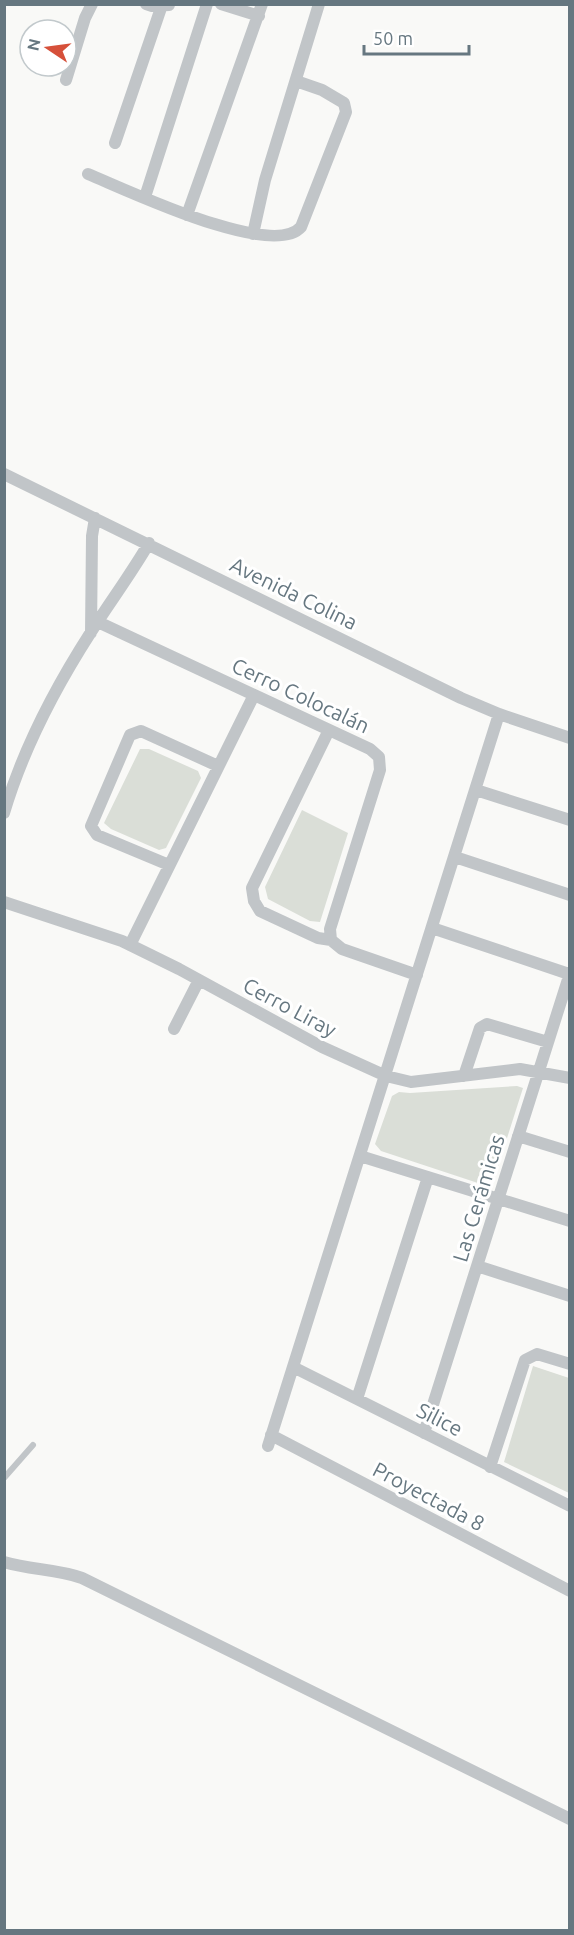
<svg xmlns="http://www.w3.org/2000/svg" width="574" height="1935" font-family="Ubuntu,sans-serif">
	<rect width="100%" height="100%" fill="#f9f9f7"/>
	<path fill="#daded7" d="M140 749H149L198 771 201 778 166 848 159 850 111 829 104 823Z
		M302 810 348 833 320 922 310 921 268 899 265 887Z
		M517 1086 523 1088 493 1182 487 1186 381 1151 375 1144 392 1096 399 1092 410 1093Z
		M533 1366 569 1378V1493L504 1462Z"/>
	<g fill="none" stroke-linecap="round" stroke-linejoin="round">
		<path stroke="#c1c5c8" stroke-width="6" d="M4 1478 33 1445"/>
		<path stroke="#c1c5c8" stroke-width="12" d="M146 4 152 6 169 5
			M221 4 259 16
			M66 80 85 18 92 4
			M115 143 162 5
			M88 174C125 189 272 260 301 227L346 112 344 103 322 90 296 81
			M145 197 207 4
			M187 215 262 4
			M253 234 265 180 319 4
			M4 474 461 698 499 714 570 738
			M98 622 370 749 379 757 380 770 330 929 331 940
			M91 633 92 536 95 518
			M329 730 252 888 254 901 260 911 318 938 331 940 342 949 417 975
			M476 790 570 820
			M4 813C23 749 55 688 91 632 110 602 131 574 149 543
			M455 857 570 895
			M169 865 97 835 91 826 130 735 141 731 218 766
			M4 902 122 941 179 969 322 1047 386 1076 411 1082 520 1069 570 1078
			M432 928 569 974
			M130 945 254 695
			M174 1029 199 980
			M464 1076 480 1028 487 1024 548 1042
			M518 1136 570 1152
			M360 1156 570 1221
			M477 1266 570 1296
			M293 1367 570 1506
			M357 1399 428 1177
			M424 1433 570 973
			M271 1435 570 1591
			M268 1446 499 714
			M490 1467 525 1360 537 1354 570 1364
			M4 1562C30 1570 57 1569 82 1578L570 1819"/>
	</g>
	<g text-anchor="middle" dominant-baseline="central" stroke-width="6" stroke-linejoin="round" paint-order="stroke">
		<g font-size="21" fill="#667780" stroke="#fff">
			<text transform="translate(294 593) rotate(26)">Avenida Colina</text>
			<text transform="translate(301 695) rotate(25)">Cerro Colocalán</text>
			<text transform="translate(290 1007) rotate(28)">Cerro Liray</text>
			<text transform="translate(478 1198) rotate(-73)">Las Cerámicas</text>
			<text transform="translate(440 1419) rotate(27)">Silice</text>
			<text transform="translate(429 1496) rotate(28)">Proyectada 8</text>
		</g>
	</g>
	<rect width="574" height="1935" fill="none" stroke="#667780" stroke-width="12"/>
	<g transform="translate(48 48) rotate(283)"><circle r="28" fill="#ffffff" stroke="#c2c9cc" stroke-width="1.5"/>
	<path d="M0-4.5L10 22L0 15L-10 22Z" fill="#d6503a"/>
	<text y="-9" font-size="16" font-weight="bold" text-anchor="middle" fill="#667780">N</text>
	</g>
	<path d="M364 45v9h105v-9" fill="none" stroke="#667780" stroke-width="3"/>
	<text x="373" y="45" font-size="18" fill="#667780" stroke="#ffffff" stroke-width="4.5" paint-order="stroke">50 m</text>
</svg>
